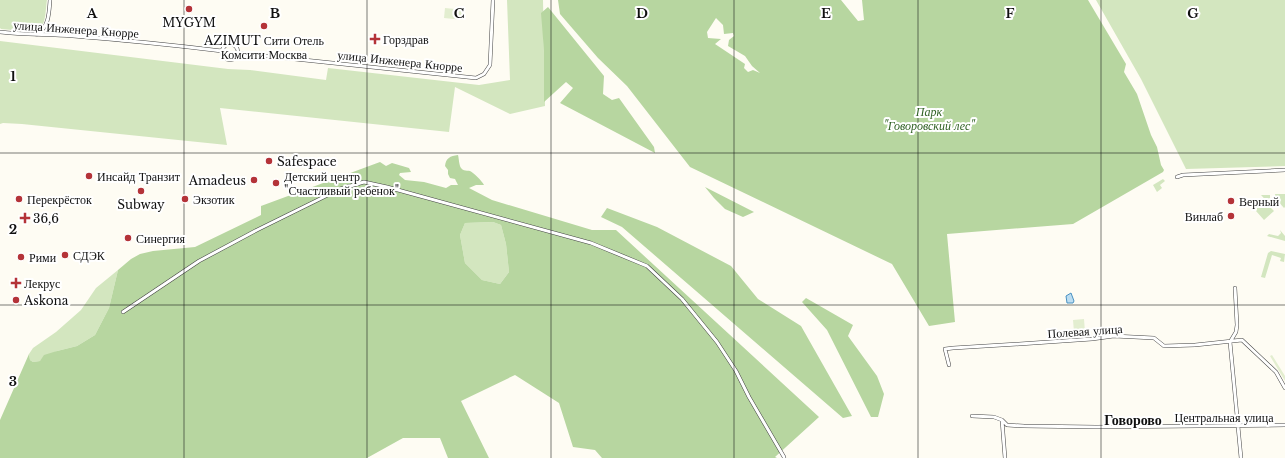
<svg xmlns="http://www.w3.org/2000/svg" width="1285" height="458" font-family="'Libre Baskerville',serif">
	<rect width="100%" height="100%" fill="#fefcf3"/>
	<path fill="#d3e6bf" d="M0 0H47C45 12 47 28 34 32L1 29 0 28Z
		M507 0H543L545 106 510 114 455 87 449 132 220 108 227 145 22 124 3 123 0 124V41L228 69 250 70 326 80 328 68 479 85 510 80Z
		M1096 0H1285V166L1186 169 1141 79Z
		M1163 179 1165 181 1160 185 1162 188 1157 192 1153 185Z
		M1275 194H1285V207L1284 208 1276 199Z
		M1261 195H1270V202L1276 201 1279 205 1271 206Z
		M1270 207 1274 211 1264 220 1256 211 1257 208Z
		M493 222 501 225 506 244 509 272 500 284 482 280 465 263 460 235 465 223Z
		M1280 230 1285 236V241L1267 236 1269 234 1278 236 1281 233Z
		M1271 251 1285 254 1284 262 1280 261 1281 258 1272 255 1265 278 1261 277 1268 253Z
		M118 270 109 308 95 335 77 346 57 351 40 361 33 362 30 360 29 354 33 348 56 332 81 310 96 288Z"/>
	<path fill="#b7d6a0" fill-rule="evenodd" d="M558 0H841L858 21 864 20 862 0H1088L1126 64 1124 72 1137 94 1151 135 1157 147 1161 165 1164 170 1163 172 1073 224 947 234 955 322 929 326 892 264 690 167 627 86 598 58 560 14ZM716 18 723 25 724 34 733 33 734 36 729 40 728 46 745 56 752 66 760 73 753 70 748 72 744 68 745 64 715 44 721 39 708 38 707 32Z
		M548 7 604 76 603 94 612 100 619 98 654 147 655 153 560 103 573 88 566 82 544 102V51L541 13Z
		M458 155C459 159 459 165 461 168 464 172 467 170 470 171 474 173 482 181 484 185H476L469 188 492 200 592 230H616L819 417 775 457 777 458H602L595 450 573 447 559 403 515 375 461 401 489 458H448L440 438H403L367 458H0V420L29 354 30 360 33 362 40 361 44 355 57 351 77 346 95 335 109 308 118 270 131 259 140 254 153 251 195 247 261 215V206L380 162 386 166 392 163 409 168 411 172 400 173 399 175 405 180 424 182 446 188 451 185H458L455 179 450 178 448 174V170L445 166C446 158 450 156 458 155ZM493 222 501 225 506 244 509 272 500 284 482 280 465 263 460 235 465 223Z
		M705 187 754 212 743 217 725 209 714 198Z
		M607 208 657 227 731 266 758 299 801 326 852 416 843 418 622 227 601 217Z
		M806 298 853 325 848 336 877 376 884 394 878 417H871L827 330 802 302Z"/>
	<path fill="#e3eed0" d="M445 8 465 10 464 20 444 18Z
		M1084 319 1085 332H1074L1073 320Z
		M1272 355 1285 376V381L1270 356Z"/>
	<path fill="#bcddf1" stroke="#4991c2" d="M1071 293 1074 301 1073 303H1067L1066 296Z"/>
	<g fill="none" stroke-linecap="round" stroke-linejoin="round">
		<g stroke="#434343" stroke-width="4">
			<path id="street" d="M0 32C24 35 49 34 73 36 123 40 173 45 222 51
				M37 35C49 26 49 14 50 0
				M222 52a8 8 0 1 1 16 0a8 8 0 1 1-16 0Z
				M238 53 476 78 484 74 490 65 493 0
				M1177 177 1183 175 1285 170
				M1235 288 1237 325 1236 332 1230 342 1241 458
				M123 312 199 261 257 230 340 189 364 182 387 187 591 243 647 266 682 299 717 342 736 371 749 397 784 457
				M949 365 945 349 953 348 1019 344 1092 339 1114 336 1154 338 1164 346 1195 345 1242 340 1276 372 1285 388
				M972 416 994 417 1002 420 1007 425 1024 426 1096 427 1285 425
				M1002 420 1005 458"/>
		</g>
		<use href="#street" stroke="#fff" stroke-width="3"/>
	</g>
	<path fill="none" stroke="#101010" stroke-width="1" stroke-opacity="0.55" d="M184 0V458M367 0V458M551 0V458M734 0V458M918 0V458M1101 0V458M0 153H1285M0 305H1285"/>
	<g fill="#b43338" stroke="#fff" stroke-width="1.5">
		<circle cx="189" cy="9" r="4"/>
		<circle cx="264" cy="26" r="4"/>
		<path d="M373 33h4v4h4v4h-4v4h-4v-4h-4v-4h4z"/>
		<circle cx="269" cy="161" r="4"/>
		<circle cx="89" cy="176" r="4"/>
		<circle cx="254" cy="180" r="4"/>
		<circle cx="276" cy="183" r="4"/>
		<circle cx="141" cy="191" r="4"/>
		<circle cx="19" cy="199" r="4"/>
		<circle cx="185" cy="199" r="4"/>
		<circle cx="1231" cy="201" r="4"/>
		<circle cx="1231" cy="216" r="4"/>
		<path d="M23 212h4v4h4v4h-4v4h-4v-4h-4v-4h4z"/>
		<circle cx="128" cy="238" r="4"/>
		<circle cx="65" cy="255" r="4"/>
		<circle cx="21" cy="257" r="4"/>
		<path d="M14 277h4v4h4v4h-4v4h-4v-4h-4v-4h4z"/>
		<circle cx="16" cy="300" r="4"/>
	</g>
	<g text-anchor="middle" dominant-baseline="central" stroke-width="4" stroke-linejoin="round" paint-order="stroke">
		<g font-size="12" fill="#101010" stroke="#fff" text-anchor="start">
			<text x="189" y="22" text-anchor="middle">MYGYM</text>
			<text x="383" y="39">Горздрав</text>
			<text x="264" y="40" text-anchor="middle">AZIMUT Сити Отель<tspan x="264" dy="14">Комсити Москва</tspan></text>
			<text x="277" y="161">Safespace</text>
			<text x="97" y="176">Инсайд Транзит</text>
			<text x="284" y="176">Детский центр<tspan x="284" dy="14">"Счастливый ребенок"</tspan></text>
			<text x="246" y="180" text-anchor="end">Amadeus</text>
			<text x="27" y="199">Перекрёсток</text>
			<text x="193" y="199">Экзотик</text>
			<text x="1239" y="201">Верный</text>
			<text x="141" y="204" text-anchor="middle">Subway</text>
			<text x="1223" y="216" text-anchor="end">Винлаб</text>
			<text x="33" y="218">36,6</text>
			<text x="136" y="238">Синергия</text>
			<text x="73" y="255">СДЭК</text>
			<text x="29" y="257">Рими</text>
			<text x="24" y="283">Лекрус</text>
			<text x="24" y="300">Askona</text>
		</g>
		<g font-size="12" fill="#101010" stroke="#fff">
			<text transform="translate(76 29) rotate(4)">улица Инженера Кнорре</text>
			<text transform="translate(400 61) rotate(6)">улица Инженера Кнорре</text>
			<text transform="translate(1085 331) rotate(-4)">Полевая улица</text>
			<text x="1224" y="417">Центральная улица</text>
		</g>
		<g font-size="12" font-style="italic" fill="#316225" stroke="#fff">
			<text x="929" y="111">Парк<tspan x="929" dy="14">"Говоровский лес"</tspan></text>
		</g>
		<g font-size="14" font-weight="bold" fill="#101010" stroke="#fff">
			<text x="1133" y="420">Говорово</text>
		</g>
	</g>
	<g font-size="13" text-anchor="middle" font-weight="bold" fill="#101010" stroke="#fff" stroke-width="4" stroke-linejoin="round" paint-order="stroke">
		<text x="92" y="18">A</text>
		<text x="275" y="18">B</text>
		<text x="459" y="18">C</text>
		<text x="642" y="18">D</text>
		<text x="826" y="18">E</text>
		<text x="1010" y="18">F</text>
		<text x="1193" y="18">G</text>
		<text x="13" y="81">1</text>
		<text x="13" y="234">2</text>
		<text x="13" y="386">3</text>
	</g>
</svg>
